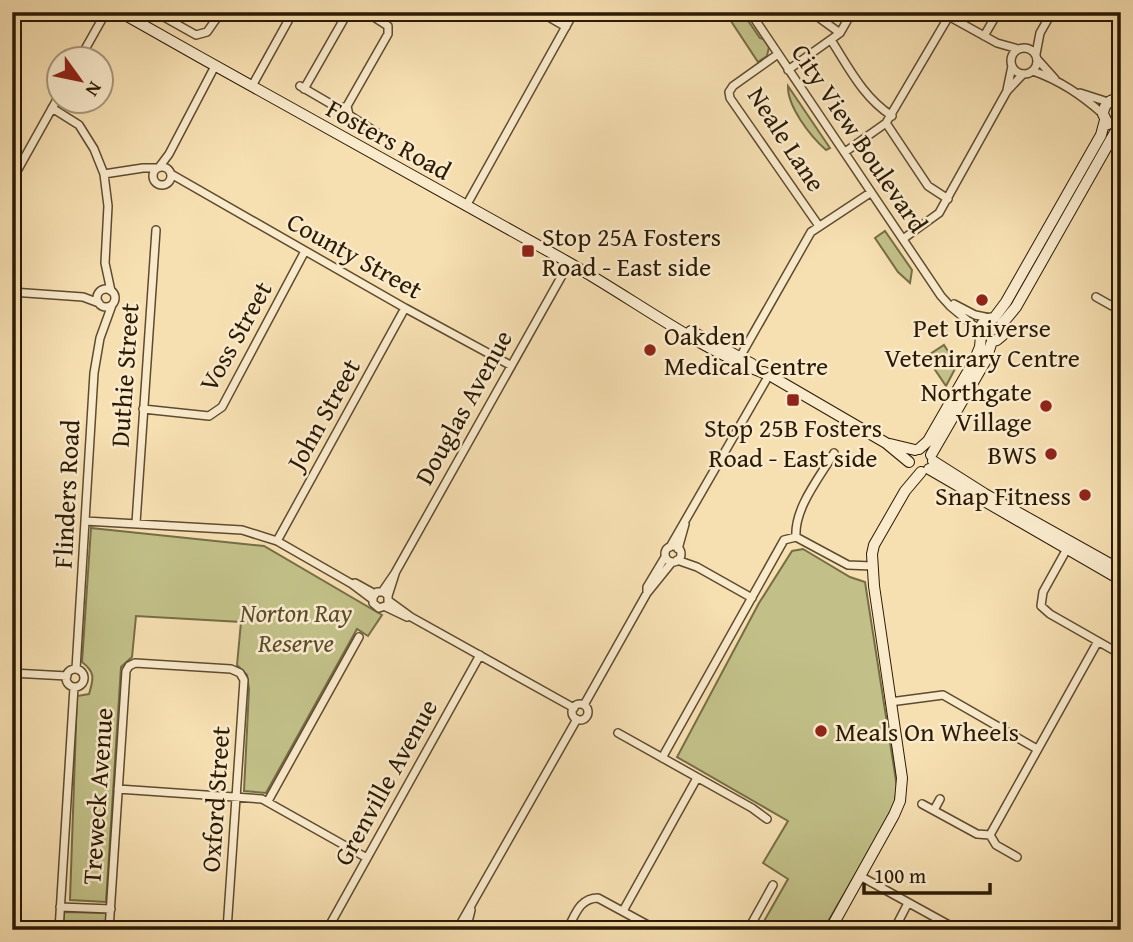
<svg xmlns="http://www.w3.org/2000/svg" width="1133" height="942" font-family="'Gentium Book Plus',serif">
	<rect width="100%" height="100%" fill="#f6dfb1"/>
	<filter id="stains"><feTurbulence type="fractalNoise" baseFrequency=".00286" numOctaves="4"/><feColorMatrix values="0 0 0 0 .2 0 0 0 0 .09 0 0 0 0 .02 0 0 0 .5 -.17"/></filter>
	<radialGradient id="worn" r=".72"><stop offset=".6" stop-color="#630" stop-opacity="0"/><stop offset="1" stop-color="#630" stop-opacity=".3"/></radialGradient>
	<path fill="#c2c088" stroke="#766d46" stroke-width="2" d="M725 12H742L760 38 764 39 769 47 767 56 758 62Z
		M788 86 830 148 826 150C810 136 787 106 788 86Z
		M885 231 912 270 910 283 898 272 875 238Z
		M944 345 957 365 946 386 927 358V356Z
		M91 528 264 546 382 615 368 636 357 629 266 793 244 791 249 689 247 675 237 665 241 622 136 616 132 657 121 667 106 902 70 900 77 696 89 694C94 678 95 672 82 662Z
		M803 549 850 577 865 582 897 787 894 808 823 930H759L788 879 763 863 788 821 677 757 759 603 792 551Z
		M64 912 107 913 105 930H63Z"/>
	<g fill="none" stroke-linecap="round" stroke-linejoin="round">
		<g stroke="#5e4b2e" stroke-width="10">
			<path id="street" d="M155 12 196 35 207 32 221 12
				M540 12 566 27
				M750 12 941 296 950 306 980 331
				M811 12 840 33
				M941 12 997 43 1018 49
				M984 36 998 12
				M831 40C849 68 863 97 892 116
				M1011 61a13 13 0 1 1 26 0a13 13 0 1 1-26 0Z
				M778 54 733 86 729 92 730 98 819 226
				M1036 54 1040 33 1052 12
				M79 60 106 12
				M1038 60 1055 79
				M788 70 840 33 852 12
				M1033 71C1061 81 1081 95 1103 114
				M252 86 293 12
				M300 86 336 107 343 108 347 106 388 34V26L366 12
				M304 89 348 12
				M1007 90 1012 66
				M1080 93 1108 102
				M347 106 349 115 377 133
				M52 108 79 125 94 149 104 174 108 206 105 263 111 291
				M886 123 928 186 948 199
				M845 152 886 123 949 16
				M160 166 169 154 215 66
				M153 176a9 9 0 1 1 18 0a9 9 0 1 1-18 0Z
				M104 174 143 168H156
				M171 174 405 308 510 365
				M12 180 60 94
				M466 206 574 12
				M903 239 939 213 1007 91 1023 74
				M97 298a9 9 0 1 1 18 0a9 9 0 1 1-18 0Z
				M12 292 83 297 99 303
				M1096 297 1121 311
				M954 304 975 315 990 318
				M740 357 811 232 870 193
				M143 409 209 416 222 407 305 251
				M85 521 242 530 277 541 352 584 372 599
				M136 523 156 230
				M796 537C794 508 820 477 834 453
				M277 541 405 308
				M665 554a8 8 0 1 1 16 0a8 8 0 1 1-16 0Z
				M670 547 769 375
				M1068 547 1043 592 1041 606 1050 614 1115 651
				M678 549 685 524
				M677 560 697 567 752 598
				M352 584 355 583 375 594
				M382 592 395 573 569 263
				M647 593 672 562
				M388 596 384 592H377L373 597V603L379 608 388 605V596L395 574
				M389 601 411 617 574 708
				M386 607 407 617
				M76 669 94 373 100 338 112 305
				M66 678a9 9 0 1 1 18 0a9 9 0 1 1-18 0Z
				M12 673 67 676
				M890 702 943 695 1037 749
				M572 712a8 8 0 1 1 16 0a8 8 0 1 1-16 0Z
				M584 705 647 593V587L665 557
				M618 733 752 808 767 819
				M662 758 784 540 796 537 848 565 872 566
				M118 789 262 799 367 858
				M268 801 359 637
				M922 804 977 834 990 835 996 845 1017 857
				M934 810 940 799
				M990 835 1097 643
				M860 876 958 930
				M60 907 111 909
				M623 911 697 778
				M59 930 74 687
				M109 930 126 671 129 666 135 663 231 669 240 673 244 680 227 930
				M327 930 480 655
				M457 930 577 719
				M466 930 471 910
				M567 930C575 916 579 898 598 898L657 930
				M748 930 773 885
				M894 930 908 903"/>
		</g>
		<g stroke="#2b1a03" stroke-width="12">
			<path id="secondary" d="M120 12C268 96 417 178 566 261 634 299 696 348 769 375
				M1108 124 1103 114C1104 104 1110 98 1121 100
				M994 318 1006 302 1101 135 1105 120
				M1002 324 1016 307 1118 127
				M691 331 752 364
				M992 341 997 340 1003 335 1002 324
				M764 372 886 443 909 462
				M890 444 915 450
				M919 449 928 441 974 361 980 347 982 324 987 319 994 318
				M931 455 986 360 992 341
				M933 461 985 494 1121 570
				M929 469 1121 580
				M830 930 894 815 900 801 902 778 874 586 872 554 874 545 905 491 921 472"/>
		</g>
		<use href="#street" stroke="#f9eacc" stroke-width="7"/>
		<use href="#secondary" stroke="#f9eacc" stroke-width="10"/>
	</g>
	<g fill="#8f2418" stroke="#f9eacc" stroke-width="2.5">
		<rect x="521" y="244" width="14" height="14" rx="3.5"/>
		<circle cx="982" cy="300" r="7"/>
		<circle cx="650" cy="350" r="7"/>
		<rect x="786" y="393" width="14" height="14" rx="3.5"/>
		<circle cx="1046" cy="406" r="7"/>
		<circle cx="1051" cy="454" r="7"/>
		<circle cx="1085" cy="495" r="7"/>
		<circle cx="821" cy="731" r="7"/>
	</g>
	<g text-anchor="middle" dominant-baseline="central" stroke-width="5" stroke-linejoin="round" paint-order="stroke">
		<g font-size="26" fill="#2b1a03" stroke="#f9eacc">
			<text transform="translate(860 138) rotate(56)">City View Boulevard</text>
			<text transform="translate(389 139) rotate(29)">Fosters Road</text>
			<text transform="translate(787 139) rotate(57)">Neale Lane</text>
			<text transform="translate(355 255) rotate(29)">County Street</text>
			<text transform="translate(235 336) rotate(-61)">Voss Street</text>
			<text transform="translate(124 375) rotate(-86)">Duthie Street</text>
			<text transform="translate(463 407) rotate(-61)">Douglas Avenue</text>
			<text transform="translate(323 414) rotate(-61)">John Street</text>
			<text transform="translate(66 494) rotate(-87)">Flinders Road</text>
			<text transform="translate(385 782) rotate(-61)">Grenville Avenue</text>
			<text transform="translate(97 796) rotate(-86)">Treweck Avenue</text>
			<text transform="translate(215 799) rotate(-86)">Oxford Street</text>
		</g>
		<g font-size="26" fill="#2b1a03" stroke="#f9eacc" text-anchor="start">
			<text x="542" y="236">Stop 25A Fosters<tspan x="542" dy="30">Road - East side</tspan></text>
			<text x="982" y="327" text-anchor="middle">Pet Universe<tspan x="982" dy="30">Vetenirary Centre</tspan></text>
			<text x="664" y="335">Oakden<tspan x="664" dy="30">Medical Centre</tspan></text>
			<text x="1032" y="391" text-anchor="end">Northgate<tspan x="1032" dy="30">Village</tspan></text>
			<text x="793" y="427" text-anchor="middle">Stop 25B Fosters<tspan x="793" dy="30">Road - East side</tspan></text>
			<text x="1037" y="454" text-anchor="end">BWS</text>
			<text x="1071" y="495" text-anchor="end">Snap Fitness</text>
			<text x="835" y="731">Meals On Wheels</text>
		</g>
		<g font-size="26" font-style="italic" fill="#584c2b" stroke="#f9eacc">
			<text x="296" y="612">Norton Ray<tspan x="296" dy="30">Reserve</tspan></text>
		</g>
	</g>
	<rect width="1133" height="942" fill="none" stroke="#f6dfb1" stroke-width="42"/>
	<rect x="14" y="14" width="1105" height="914" fill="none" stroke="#2b1a03" stroke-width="3.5"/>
	<rect x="21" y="21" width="1091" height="900" fill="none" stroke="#2b1a03" stroke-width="2"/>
	<g transform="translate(80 80) rotate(123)"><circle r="33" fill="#f9eacc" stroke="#a7977c" stroke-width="2"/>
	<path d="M0-5L12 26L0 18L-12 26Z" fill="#8f2418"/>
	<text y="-10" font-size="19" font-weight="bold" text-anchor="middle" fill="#2b1a03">N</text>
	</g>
	<path d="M864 883v10h126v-10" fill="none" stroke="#2b1a03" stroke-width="3.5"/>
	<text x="874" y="883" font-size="21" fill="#2b1a03" stroke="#f9eacc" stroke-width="5" paint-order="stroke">100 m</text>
	<rect width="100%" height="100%" filter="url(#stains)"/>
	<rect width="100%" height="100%" fill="url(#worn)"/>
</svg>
